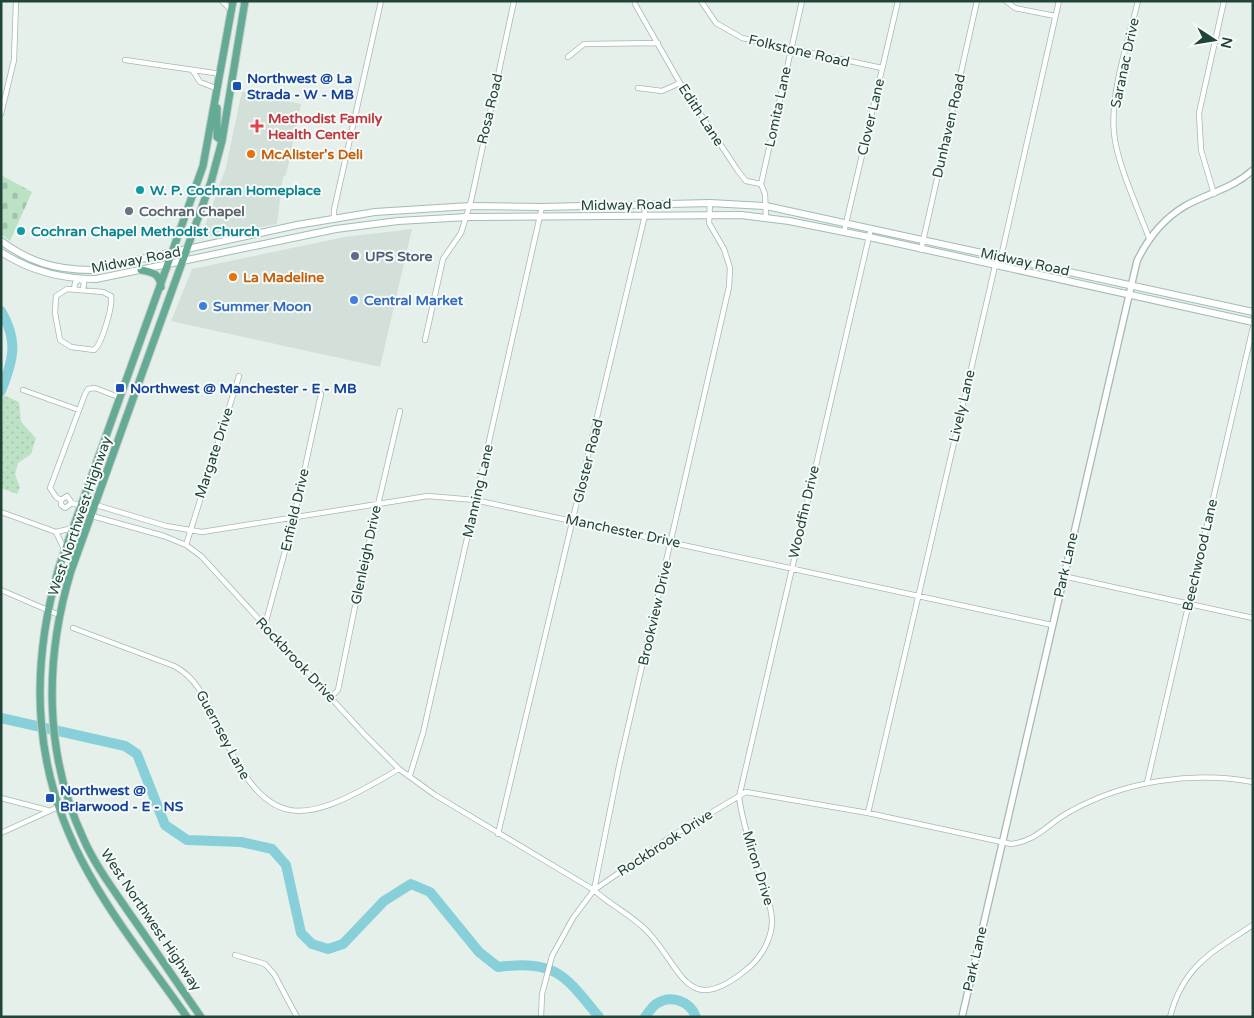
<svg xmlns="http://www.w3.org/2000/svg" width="1254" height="1018" font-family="'Varela Round',sans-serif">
	<defs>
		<pattern id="cemetery-stones" width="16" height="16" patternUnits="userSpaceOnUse" patternTransform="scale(1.25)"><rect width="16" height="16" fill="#bce2c5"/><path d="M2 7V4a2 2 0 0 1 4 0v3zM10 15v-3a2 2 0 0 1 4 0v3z" fill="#a1c3aa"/></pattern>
		<pattern id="park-dots" width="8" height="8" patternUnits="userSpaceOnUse" patternTransform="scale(1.25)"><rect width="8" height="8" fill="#bce2c5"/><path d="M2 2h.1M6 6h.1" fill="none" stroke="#a1c3aa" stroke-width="1.8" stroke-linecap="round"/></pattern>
	</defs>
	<rect width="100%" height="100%" fill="#e5f0ea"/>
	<path fill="#d3e0d9" d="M242 91 301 104 286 175 283 177 277 224 200 239 226 167Z
		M412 229 380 367 171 321 192 269 344 237Z"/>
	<path fill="url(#cemetery-stones)" d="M1 175 32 192 10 241 1 234Z"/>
	<path fill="url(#park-dots)" d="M3 395 19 402 21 422 36 438 31 454 18 463 15 474 20 488 17 494 1 488Z"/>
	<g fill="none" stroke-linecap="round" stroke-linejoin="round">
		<path stroke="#88d0d9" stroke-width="10" d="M1 311C19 341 13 361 1 391
			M1 718 125 746 137 754 165 825 187 840 241 842 272 849 286 865 301 933 312 944 328 949 343 944 384 901 411 884 430 892 479 952 498 967C556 960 564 974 599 1017
			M645 1017C648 1013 652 1007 656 1004 671 994 690 1001 696 1017"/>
		<g stroke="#a6b9b1" stroke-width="6">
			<path id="minor" d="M222 1 231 10
				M701 1 716 23 742 38 882 68
				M1006 1 1015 8 1055 16
				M1138 1C1128 42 1110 92 1114 133 1117 164 1138 208 1149 238
				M635 4 680 83 738 171 746 181 761 184
				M568 57 584 44 658 43
				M125 60 221 74
				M193 71 200 82 218 89
				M638 88 662 91 680 83
				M1 114 14 60 16 1
				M761 184 802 1
				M761 184 765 194 766 218
				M1214 194 1201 150 1199 113 1224 1
				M334 219V210L381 1
				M844 232 898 1
				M921 250 977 1
				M67 289 103 292 111 296C113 306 102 344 94 350L71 347 60 340 55 313 56 296Z
				M74 289 75 283 80 279 84 283 83 290
				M425 340 443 259 461 233 471 201 514 1
				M239 376 186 545 201 556 364 734 399 769 435 795 594 890C611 906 632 915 648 932 683 970 687 1018 746 970 760 959 772 940 772 921 772 908 766 894 762 881 753 853 743 825 739 797L871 228
				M23 390 79 410
				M61 500 56 497 50 488 85 394 88 389 95 388 121 398
				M72 503 65 508 61 505V500L67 496 72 503 82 506
				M96 505 166 526 202 532 428 496 475 500 1052 625
				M1 512 56 532 73 528
				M92 516 164 536 186 545
				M56 532 64 549
				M1063 576 1253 618
				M1 590 59 615
				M265 625 294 518 321 394
				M73 628 174 666C197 678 206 700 217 723 268 836 301 827 399 769
				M331 697 338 690 361 577 400 411
				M410 775 423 733 542 207
				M1147 783 1253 327
				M1 798 47 810
				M868 813 995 266 1001 257 1059 1
				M1 833 58 807
				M498 834 645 215 644 204
				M594 890 672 836 746 792 868 813 1011 844C1038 841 1049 822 1071 811 1125 781 1191 771 1253 782
				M235 955 265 964 274 974 297 1017
				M541 1017 542 994 552 956 573 918 594 890 619 766 729 287 730 268 724 249 709 223 710 203
				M1170 1017C1183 966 1212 952 1253 925"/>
		</g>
		<g stroke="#a6b9b1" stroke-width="8">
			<path id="tertiary" d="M962 1017 1137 261C1148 238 1163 219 1185 206 1208 193 1232 189 1253 170"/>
		</g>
		<g stroke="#a2bdb2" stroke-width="8">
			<path id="secondary" d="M1 241C29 262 56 270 91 270L297 225 375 212 470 206 542 207 710 203 766 206 1253 312
				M1 252C30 271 62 279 96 279L336 229 398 221 467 217 741 215 789 221 869 237 1253 322"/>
		</g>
		<g stroke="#c1cbc8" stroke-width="9">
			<path id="primary" d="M217 108V137L222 141
				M141 270C153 272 160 274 161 287
				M187 1017C154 970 117 924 89 874 33 775 28 674 59 567L203 166 233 1
				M201 1017C177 983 154 948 130 914 114 890 96 867 84 840 44 755 44 660 71 571L211 182 222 141 245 1"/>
		</g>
		<use href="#minor" stroke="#fff" stroke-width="4.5"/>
		<use href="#tertiary" stroke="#fff" stroke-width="5.5"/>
		<use href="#secondary" stroke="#fff" stroke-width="6"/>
		<use href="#primary" stroke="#65aa95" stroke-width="7"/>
	</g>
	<g fill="#1a4fb4" stroke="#f6fbf9" stroke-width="2">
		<rect x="232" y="81" width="10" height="10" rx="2.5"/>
		<rect x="115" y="383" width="10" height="10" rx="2.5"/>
		<rect x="45" y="793" width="10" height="10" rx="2.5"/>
	</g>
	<path fill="#e0444e" stroke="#f6fbf9" stroke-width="2" d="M254.5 118.5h5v5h5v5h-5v5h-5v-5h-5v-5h5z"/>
	<g fill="#e8710a" stroke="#f6fbf9" stroke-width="2">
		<circle cx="251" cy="154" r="5"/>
		<circle cx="233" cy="277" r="5"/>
	</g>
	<g fill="#0f9aa8" stroke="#f6fbf9" stroke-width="2">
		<circle cx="140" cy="190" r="5"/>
		<circle cx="21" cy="231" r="5"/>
	</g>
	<circle fill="#6b7280" stroke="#f6fbf9" stroke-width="2" cx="129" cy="211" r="5"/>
	<circle fill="#5c6f8a" stroke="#f6fbf9" stroke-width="2" cx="355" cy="256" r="5"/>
	<g fill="#3f7fe0" stroke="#f6fbf9" stroke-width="2">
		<circle cx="354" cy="300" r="5"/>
		<circle cx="203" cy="306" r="5"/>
	</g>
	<g text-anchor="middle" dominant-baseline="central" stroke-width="4" stroke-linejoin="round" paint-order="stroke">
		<g font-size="14" fill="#214439" stroke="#f6fbf9">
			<text transform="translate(799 51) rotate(13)">Folkstone Road</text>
			<text transform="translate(1125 63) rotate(-78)">Saranac Drive</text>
			<text transform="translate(778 107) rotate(-78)">Lomita Lane</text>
			<text transform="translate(490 109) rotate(-77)">Rosa Road</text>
			<text transform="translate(701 115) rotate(57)">Edith Lane</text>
			<text transform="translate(871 117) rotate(-77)">Clover Lane</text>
			<text transform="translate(949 126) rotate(-77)">Dunhaven Road</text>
			<text transform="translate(626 205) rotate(-1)">Midway Road</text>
			<text transform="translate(136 260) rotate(-11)">Midway Road</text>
			<text transform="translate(1025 262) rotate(12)">Midway Road</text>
			<text transform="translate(962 406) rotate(-77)">Lively Lane</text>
			<text transform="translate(214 453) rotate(-72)">Margate Drive</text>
			<text transform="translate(588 461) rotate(-76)">Gloster Road</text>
			<text transform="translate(478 491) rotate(-77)">Manning Lane</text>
			<text transform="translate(295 510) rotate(-77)">Enfield Drive</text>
			<text transform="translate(804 512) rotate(-77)">Woodfin Drive</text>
			<text transform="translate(80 516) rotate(-71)">West Northwest Highway</text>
			<text transform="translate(623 531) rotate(12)">Manchester Drive</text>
			<text transform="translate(366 555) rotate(-78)">Glenleigh Drive</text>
			<text transform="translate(1200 555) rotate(-77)">Beechwood Lane</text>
			<text transform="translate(1066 565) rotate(-77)">Park Lane</text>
			<text transform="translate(655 613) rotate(-77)">Brookview Drive</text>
			<text transform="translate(296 660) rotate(47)">Rockbrook Drive</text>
			<text transform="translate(223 735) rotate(62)">Guernsey Lane</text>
			<text transform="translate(665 843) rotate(-33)">Rockbrook Drive</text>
			<text transform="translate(758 868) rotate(73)">Miron Drive</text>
			<text transform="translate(151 920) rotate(56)">West Northwest Highway</text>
			<text transform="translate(975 959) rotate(-77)">Park Lane</text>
		</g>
		<g font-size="14" font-weight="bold" fill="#164399" stroke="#f6fbf9" text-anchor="start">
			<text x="247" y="78">Northwest @ La<tspan x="247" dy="16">Strada - W - MB</tspan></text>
			<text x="130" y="388">Northwest @ Manchester - E - MB</text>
			<text x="60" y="790">Northwest @<tspan x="60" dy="16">Briarwood - E - NS</tspan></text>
		</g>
		<g font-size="14" font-weight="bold" fill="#be3a42" stroke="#f6fbf9" text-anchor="start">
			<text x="268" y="118">Methodist Family<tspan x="268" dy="16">Health Center</tspan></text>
		</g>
		<g font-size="14" font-weight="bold" fill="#c56008" stroke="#f6fbf9" text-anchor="start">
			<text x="261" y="154">McAlister's Deli</text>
			<text x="243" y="277">La Madeline</text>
		</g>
		<g font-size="14" font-weight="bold" fill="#0d838f" stroke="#f6fbf9" text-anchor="start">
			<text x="150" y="190">W. P. Cochran Homeplace</text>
			<text x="31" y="231">Cochran Chapel Methodist Church</text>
		</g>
		<g font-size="14" font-weight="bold" fill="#5b616d" stroke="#f6fbf9" text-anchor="start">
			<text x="139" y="211">Cochran Chapel</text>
		</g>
		<g font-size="14" font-weight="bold" fill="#4e5e75" stroke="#f6fbf9" text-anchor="start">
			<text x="365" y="256">UPS Store</text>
		</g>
		<g font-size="14" font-weight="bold" fill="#366cbe" stroke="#f6fbf9" text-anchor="start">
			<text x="364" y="300">Central Market</text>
			<text x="213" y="306">Summer Moon</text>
		</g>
	</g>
	<rect width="1254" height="1018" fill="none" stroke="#214439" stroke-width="5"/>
	<g transform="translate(1214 40) rotate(102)" stroke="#f6fbf9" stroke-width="4" paint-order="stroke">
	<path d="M0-4L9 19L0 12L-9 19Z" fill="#214439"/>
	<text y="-8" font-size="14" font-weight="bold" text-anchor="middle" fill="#214439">N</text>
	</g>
</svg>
